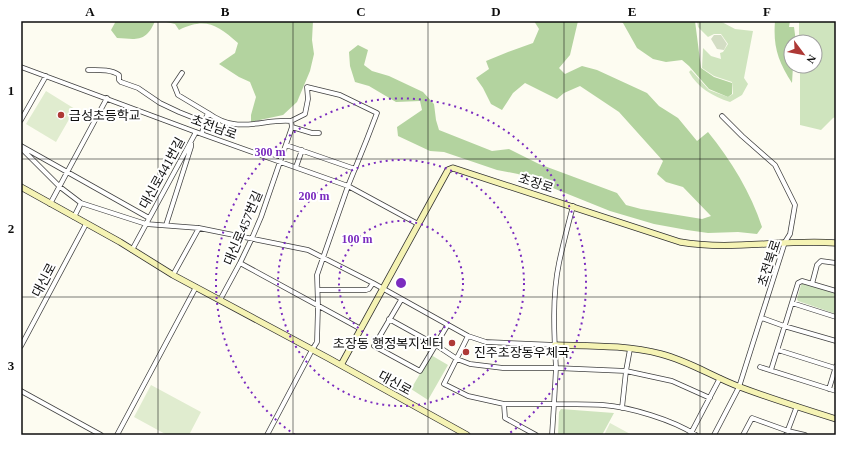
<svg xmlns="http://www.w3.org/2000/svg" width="857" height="456" font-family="'Times New Roman','Noto Sans KR',serif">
	<rect width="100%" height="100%" fill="#fdfcf1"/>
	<path fill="#cfe4be" d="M697 21H720L735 29 753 31 744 78 748 84 742 95 730 102C712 96 698 88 689 72L691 70 709 90 728 97 733 94 732 82 714 76 702 68 703 48 711 56 721 59 720 53 723 52 728 44 721 34H714L708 37 698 27Z
		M799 21H836V117L833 118 821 130 800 125V66H815V42H799Z
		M803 283 836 294V314L798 301 797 299 801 285Z
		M431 355 448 365 428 400 411 389Z
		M561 409 614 413 602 435H558L559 412Z"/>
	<path fill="#b3d39f" d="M116 21H155C146 43 136 39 117 38L111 30Z
		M162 21H313L312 40 314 54 310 71 297 102 283 115 251 122V115L256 97 250 82 239 77 219 64 235 53 238 43C217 25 206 17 179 30L175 24Z
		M534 21H578L570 55 559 68 565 74 582 66 597 70 647 93 659 106 678 118 697 141 708 132C731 160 751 193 762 227L757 234 738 232 708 233 687 230 654 224 610 211 518 174 497 170 444 152 430 151 398 136 397 127 422 110 420 101 396 102 369 86 355 82 350 66 349 52 358 45 368 50 364 65 372 71 389 76 423 92 434 104 436 120 439 130 492 151 509 149 539 164 617 193 626 205 641 209 702 219 711 216 683 187 666 182 657 174 663 161 619 112 580 86 564 93 557 99 525 83 513 93 502 110 491 104 483 88 476 78 489 69 486 61 508 52 533 43 539 29Z
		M620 21H695L701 68 714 77 732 83V94L728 97 709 89 689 66 682 60 666 62 653 59 637 48 623 23Z
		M775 21H790L789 27H794L796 42H791V66H793L792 83C778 61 773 47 775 21Z"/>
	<path fill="#d3ddc4" d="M714 35H721L727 44 724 50 717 49 711 39Z"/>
	<path fill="#e0eccf" d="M46 91 75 109 56 142 26 124Z
		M151 385 201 412 189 435H167L134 417Z
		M610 423 632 435H604Z"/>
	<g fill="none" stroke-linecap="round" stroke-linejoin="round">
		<g stroke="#414141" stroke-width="5.5">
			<path id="street" d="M21 67 196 132 348 186 418 224
				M88 70C98 70 111 69 119 75V80L121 82 138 88 160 103 179 112 204 122 202 134
				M182 73 174 85 178 95 208 113
				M21 120 46 76
				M204 122 208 113C215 118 225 123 234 124 252 127 272 119 291 121
				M292 127 312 133H319
				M286 145 355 169
				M21 146 149 218
				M21 148 60 187 81 203 146 224 199 228 308 250 373 283 468 336 486 342 555 345
				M296 167 302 150
				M50 204 107 98
				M573 206C568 225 563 244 559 263 552 296 554 335 556 368L626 371 630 349
				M74 217 81 203
				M166 225 191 147V143
				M132 250 196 132
				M240 263 361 329
				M173 275 199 228
				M812 284 817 265 821 261 836 263
				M318 290H366L369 289 373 283
				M220 300 240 263 252 238 261 217 292 127 291 121 305 114 308 99 307 87 340 95 377 113 367 139 348 186 317 275 318 306 317 342 312 350 267 435
				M401 300 374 346 420 371 447 326
				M792 303 836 317
				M762 318 784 326 836 341
				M389 319 436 345 457 359 470 364 503 368H556L554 404C570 404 587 404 603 405 630 407 673 420 696 435
				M468 336 444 384 468 396 504 404
				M21 346 86 224
				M778 350 835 368
				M760 367 836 391
				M771 370 798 283 802 281 836 291
				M829 389 836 366
				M21 391 101 435
				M622 408 626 371 672 381 710 398
				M117 435 196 287
				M536 435 505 418 504 404H554L552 435
				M690 435 720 378
				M714 435 739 387 785 242 790 234 795 205 775 165 742 136 722 116
				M743 435 752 418 788 431 805 435
				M786 435 797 406"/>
		</g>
		<g stroke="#303030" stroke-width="7">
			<path id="secondary" d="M21 187 120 242 173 275 328 358 467 435
				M555 345C590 346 627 345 661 354 689 361 713 377 740 387 772 399 804 409 836 419
				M341 365 448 170 453 168 680 242C732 251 784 239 836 243"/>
		</g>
		<use href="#street" stroke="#fff" stroke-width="4"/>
		<use href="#secondary" stroke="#f5f3b4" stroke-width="5.5"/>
	</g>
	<path fill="none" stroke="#0e0e0e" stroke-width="1" stroke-opacity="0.55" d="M158 21V435M293 21V435M428 21V435M564 21V435M700 21V435M21 159H836M21 297H836"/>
	<g fill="none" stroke="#7b2cbf" stroke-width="2" stroke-dasharray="2 4">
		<circle cx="401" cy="283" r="62"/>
		<circle cx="401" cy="283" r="123"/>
		<path d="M295 435A185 185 0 1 1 507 435"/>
	</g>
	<g fill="#ae3936" stroke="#fff" stroke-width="1.5">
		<circle cx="61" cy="115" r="4"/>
		<circle cx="452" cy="343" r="4"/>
		<circle cx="466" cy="352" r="4"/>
	</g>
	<g text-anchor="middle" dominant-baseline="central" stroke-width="4" stroke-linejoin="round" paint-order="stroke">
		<g font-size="13" fill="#0e0e0e" stroke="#fff" text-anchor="start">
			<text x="69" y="115">금성초등학교</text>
			<text x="444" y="343" text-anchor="end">초장동 행정복지센터</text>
			<text x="474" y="352">진주초장동우체국</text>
		</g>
		<g font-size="13" fill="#0e0e0e" stroke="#fff">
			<text transform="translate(214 127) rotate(20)">초전남로</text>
			<text transform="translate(162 173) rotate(-61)">대신로441번길</text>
			<text transform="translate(536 183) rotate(18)">초장로</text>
			<text transform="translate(243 228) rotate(-67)">대신로457번길</text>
			<text transform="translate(769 263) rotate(-72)">초전북로</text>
			<text transform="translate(44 280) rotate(-62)">대신로</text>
			<text transform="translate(395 383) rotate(29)">대신로</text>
		</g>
	</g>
	<circle cx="401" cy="283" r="6" fill="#7b2cbf" stroke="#fff" stroke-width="2"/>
	<g font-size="12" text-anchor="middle" font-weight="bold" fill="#7b2cbf" stroke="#fff" stroke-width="4" stroke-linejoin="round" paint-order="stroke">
		<text x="270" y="156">300 m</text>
		<text x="314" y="200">200 m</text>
		<text x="357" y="243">100 m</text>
	</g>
	<rect width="857" height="456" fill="none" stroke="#ffffff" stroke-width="44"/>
	<g transform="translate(803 54) rotate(122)"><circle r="19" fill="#ffffff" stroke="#9f9f9f"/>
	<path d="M0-3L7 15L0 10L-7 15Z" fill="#ae3936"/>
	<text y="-6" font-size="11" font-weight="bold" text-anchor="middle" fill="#0e0e0e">N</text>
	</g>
	<rect x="22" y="22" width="813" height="412" fill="none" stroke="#0e0e0e" stroke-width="1.5"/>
	<g font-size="13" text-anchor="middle" font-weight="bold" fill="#0e0e0e">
		<text x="90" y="16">A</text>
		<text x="225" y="16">B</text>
		<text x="361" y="16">C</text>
		<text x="496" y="16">D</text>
		<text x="632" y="16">E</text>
		<text x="767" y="16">F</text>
		<text x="11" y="95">1</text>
		<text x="11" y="233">2</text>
		<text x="11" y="370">3</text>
	</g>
</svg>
